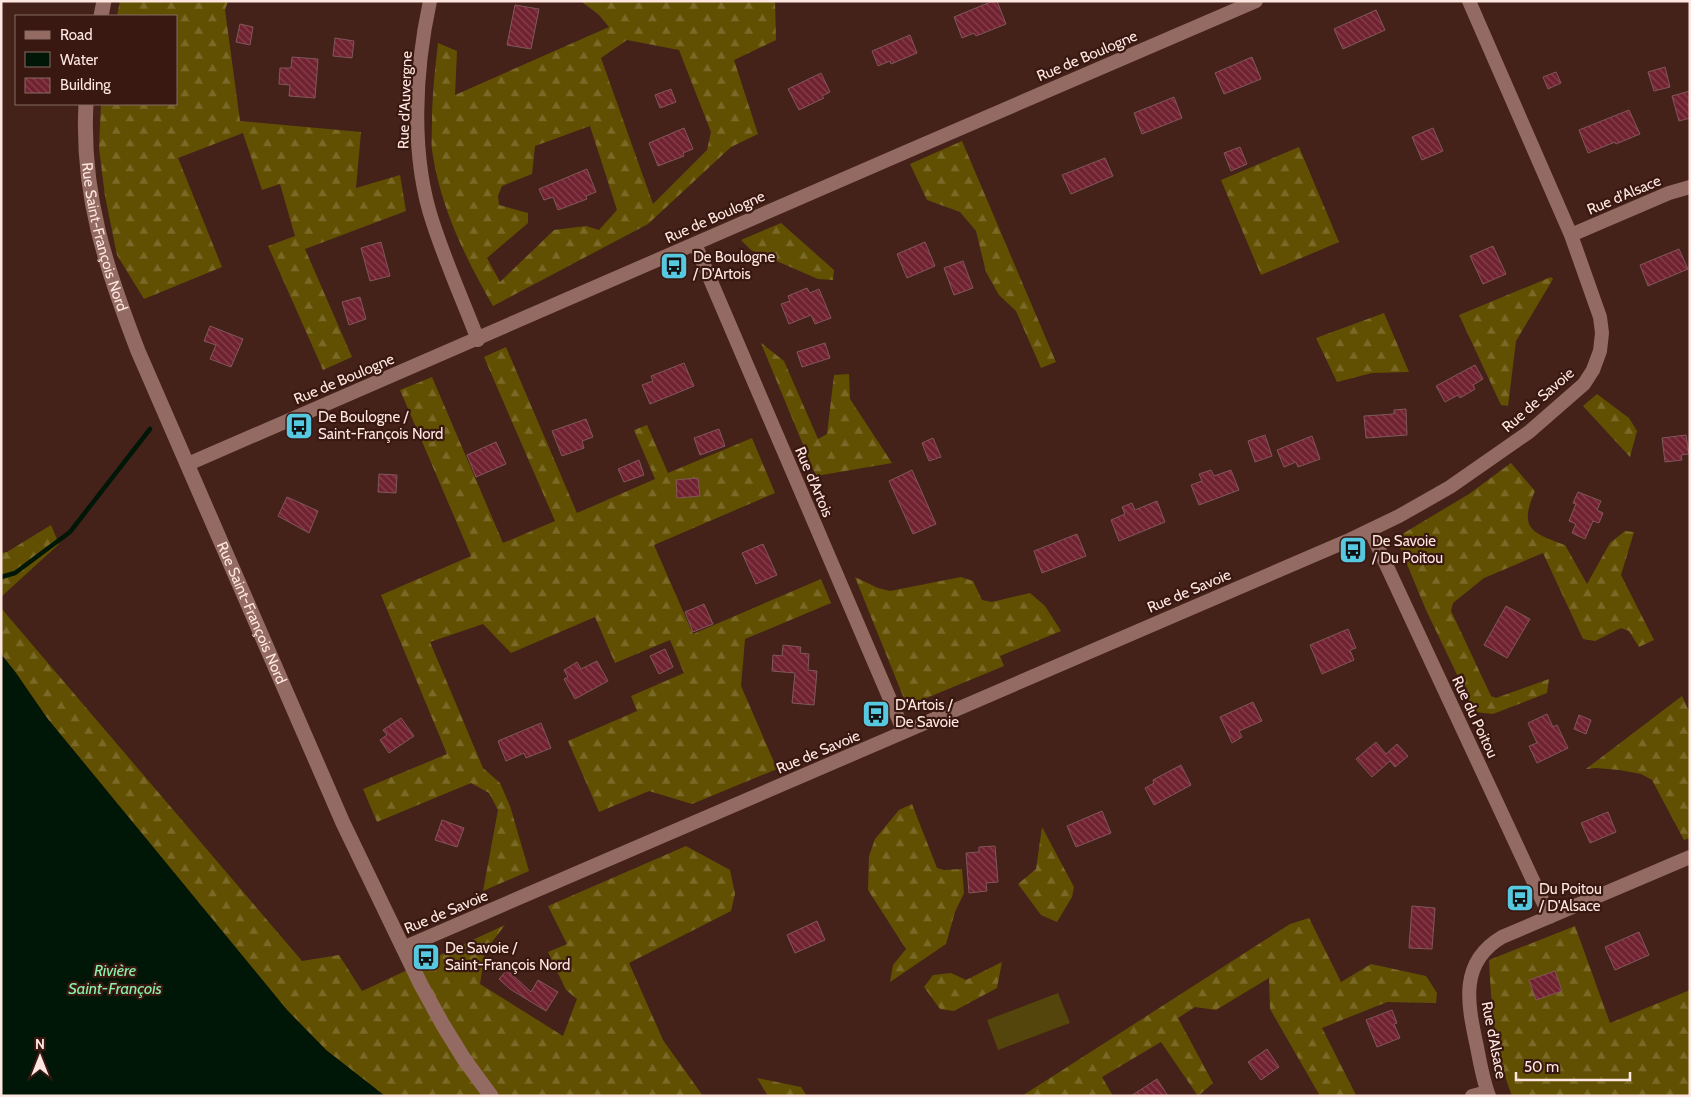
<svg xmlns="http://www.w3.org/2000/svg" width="1691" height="1097" font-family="Cabin,sans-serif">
	<defs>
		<pattern id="forest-firs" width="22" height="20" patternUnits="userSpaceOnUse" patternTransform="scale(1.25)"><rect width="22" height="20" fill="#625002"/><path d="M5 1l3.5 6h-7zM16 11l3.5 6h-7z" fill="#7a6927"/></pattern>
		<pattern id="building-back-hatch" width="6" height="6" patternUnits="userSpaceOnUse" patternTransform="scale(1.25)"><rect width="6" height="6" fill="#712230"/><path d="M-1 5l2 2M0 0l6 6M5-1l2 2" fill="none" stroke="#86424e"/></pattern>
	</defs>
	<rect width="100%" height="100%" fill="#44221a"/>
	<path fill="#53450b" d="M1058 993 1070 1023 998 1050 987 1020Z"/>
	<path fill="url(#forest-firs)" fill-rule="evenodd" d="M120 1H228L225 10 240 121 361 132 356 188 400 175 406 211 305 249 352 357 323 370 268 246 295 236 280 184 262 190 243 133 178 158 222 267 144 299 117 255 105 196 99 148 101 104H176V16H117Z
		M581 1H775L776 40 734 60 758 134 731 147 648 224 493 306C465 257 440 207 432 150 431 141 432 132 432 123 432 96 435 70 438 43L457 51 455 95 609 27 599 15ZM627 40 679 50 711 132 707 150 653 204 601 58ZM590 126 617 210 599 230 586 226 554 230 500 282 487 258 528 223V213L499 205 498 196 502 186 532 174 535 146Z
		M962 141 1056 362 1041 368 1016 311 999 295 986 272 976 231 960 212 927 200 910 164Z
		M1299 147 1339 242 1261 275 1221 180Z
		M781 223 834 270 833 280 818 279 751 250 741 240Z
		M1551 277 1553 279 1516 341 1508 406 1501 405 1459 315Z
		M1384 313 1409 372 1372 373 1337 382 1316 338Z
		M761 343 784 361 818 439 827 434 834 375 849 374 850 399 892 463 816 476Z
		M506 347 577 513 655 479 634 430 647 425 668 473 752 438 775 493 654 545 693 634 821 579 831 603 745 639 741 686 777 769 692 804 649 791 599 812 568 741 637 711 631 696 684 673 670 640 615 663 595 617 511 653 483 624 430 642 483 768 500 783 510 806 529 871 483 891 498 810 489 793 471 783 377 822 363 789 447 754 381 595 471 556 400 390 432 377 503 543 555 521 484 357Z
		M1597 394 1629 418 1637 431 1630 457 1583 406Z
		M1511 463 1535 491C1518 529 1532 533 1565 545L1587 584 1610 543 1625 531 1634 532 1621 575 1654 640 1639 647 1629 631 1621 628 1595 641 1583 639 1543 553 1484 578 1453 603 1451 611 1491 696 1496 698 1549 679 1547 693 1493 714 1475 712 1426 610 1399 545V536L1469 494Z
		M51 525 59 544 1 597V553L7 552Z
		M855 577 878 588 890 591 961 577 973 581 982 600 992 602 1030 593 1045 606 1061 631 1000 656 1004 666 907 706Z
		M1 608 302 961 339 955 362 991 505 925 485 951 480 984 563 1036 577 999 566 990 548 952 567 944 548 906 686 846 730 870 735 894 731 911 629 963 663 1040 703 1096H385L326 1050 287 1010 47 718 16 673 1 654Z
		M1682 696 1690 713V838L1684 840 1652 780 1641 774 1619 770 1596 768 1586 769Z
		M912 804 937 868 944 870 962 869 964 893 955 912 946 944 890 982 893 965 906 949 868 890 869 856 875 839 899 810Z
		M1042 827 1074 887 1072 897 1057 922 1041 915 1018 884 1036 869Z
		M1309 918 1341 982 1371 964 1426 976 1437 993 1436 1003 1387 1002 1322 1028 1356 1095 1320 1096 1270 1009 1269 978 1216 1010 1195 1007 1178 1018 1213 1083 1198 1096 1161 1042 1102 1077 1113 1096H1022L1290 924Z
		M1575 926 1610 1023 1690 990V1096H1512C1495 1053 1491 1005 1489 960Z
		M1002 962 997 988 954 1011 940 1009 924 987 933 975 951 973 966 980Z
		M757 1078 801 1087 807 1096H768Z"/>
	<path fill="#001708" d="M1 654 16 673 47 718 287 1010 326 1050 385 1096H1Z"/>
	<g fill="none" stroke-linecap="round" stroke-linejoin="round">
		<path stroke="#001708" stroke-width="4.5" d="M1 577 15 573 70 532 150 429"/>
	</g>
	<path fill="url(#building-back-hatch)" stroke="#80575b" d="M993 1H997L1006 24 976 36 974 33 962 38 954 17Z
		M515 5 539 9 531 49 507 45Z
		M1376 10 1385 30 1343 49 1334 29Z
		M240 24 253 27 250 45 236 42Z
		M910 35 917 53 891 64 890 61 878 66 872 51Z
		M335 38 354 41 352 58 333 56Z
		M292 57 318 59 315 98 289 96 290 85 279 84 280 68H291Z
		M1252 57 1261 79 1224 94 1215 73Z
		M1665 67 1670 87 1654 91 1648 72Z
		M1556 72 1561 83 1548 89 1543 77Z
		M821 73 830 92 822 96 824 98 799 110 788 89Z
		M671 89 676 102 660 108 655 95Z
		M1690 91V118L1679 121 1672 96Z
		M1174 97 1182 118 1142 134 1134 113Z
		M1629 110 1640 134 1616 144 1615 142 1588 153 1579 130Z
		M684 128 693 149 683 153 684 156 658 166 649 143Z
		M1433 128 1443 151 1422 160 1412 137Z
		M1240 147 1247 164 1231 171 1224 153Z
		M1105 158 1113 176 1071 194 1062 175Z
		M587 169 596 192 586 196 587 199 558 210 553 197 544 200 539 189Z
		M381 242 390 276 370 281 361 248Z
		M925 242 935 266 907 278 897 254Z
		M1493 246 1506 274 1483 284 1470 256Z
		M1679 249 1688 269 1648 286 1640 265Z
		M963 261 973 288 954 295 944 268Z
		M807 288 810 293 819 289 831 318 815 324 811 315 789 324 781 304 790 301 788 296Z
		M360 297 366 319 349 325 342 302Z
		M210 326 243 339 231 367 210 359 216 345 204 341Z
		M825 343 830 358 802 367 797 352Z
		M684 363 694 386 650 404 642 385 653 381 651 376Z
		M1475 365 1483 379 1473 385 1475 389 1460 398 1458 395 1445 402 1436 386Z
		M1406 409 1407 435 1366 438 1364 416 1394 414V410Z
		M586 419 593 437 582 441 584 448 562 456 552 431Z
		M719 429 725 446 700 455 694 438Z
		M1265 435 1272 456 1255 462 1248 441Z
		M1686 435 1689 454 1681 455 1682 460 1665 462 1662 438Z
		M1312 436 1320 459 1298 467 1296 462 1284 467 1277 450Z
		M933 438 941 457 929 461 922 443Z
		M496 442 506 464 476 477 467 455Z
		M639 460 644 475 624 482 618 469Z
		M912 470 936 524 913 534 889 481Z
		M1211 470 1214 476 1231 470 1239 490 1199 505 1191 485 1202 481 1199 474Z
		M379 474 397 475 396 493 378 492Z
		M698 478 700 496 677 498 676 480Z
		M1578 492 1601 501 1597 510 1603 513 1599 523 1593 521 1585 539 1572 533 1576 524 1569 521 1576 504 1573 503Z
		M287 497 318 511 309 533 278 516Z
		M1157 501 1165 522 1119 541 1111 520 1125 514 1122 507 1132 503 1135 510Z
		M1077 534 1086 556 1042 573 1034 551Z
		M763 544 777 575 756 584 742 553Z
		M704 604 713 624 693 632 685 612Z
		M1506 606 1530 619 1507 658 1484 645Z
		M1348 629 1356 648 1350 650 1354 660 1322 674 1310 645Z
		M783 645 801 647 800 653 809 654 808 670 817 671 814 705 792 703 795 673 772 671 773 655 782 656Z
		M665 649 673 667 659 674 650 656Z
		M597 661 608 681 575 699 564 679 568 677 564 670 577 662 581 669Z
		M1253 702 1262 721 1239 731 1242 737 1232 743 1220 717Z
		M1547 714 1553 727 1557 725 1568 748 1537 763 1529 746 1537 743 1528 723Z
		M1579 715 1591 720 1586 734 1574 729Z
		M401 718 414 736 389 753 380 740 387 735 383 730Z
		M541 723 551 748 526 758 524 753 506 761 498 741Z
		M1376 742 1386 754 1397 744 1408 756 1395 767 1390 761 1372 777 1356 759Z
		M1181 765 1191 785 1154 805 1145 788 1154 783 1153 780Z
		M1102 811 1111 833 1076 847 1067 826Z
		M1608 812 1616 832 1590 843 1581 823Z
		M442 820 464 828 457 847 435 840Z
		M995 846 998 882 986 883 987 891 969 893 966 853 979 852V847Z
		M1412 906 1435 908 1432 949 1409 948Z
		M817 921 825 940 795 953 787 935Z
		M1639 932 1649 955 1615 970 1605 947Z
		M507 970 531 992 538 980 558 992 546 1011 510 989 499 979Z
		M1555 971 1562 991 1536 1000 1529 980Z
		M1392 1010 1397 1023 1394 1024 1400 1038 1377 1047 1366 1020Z
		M1267 1049 1279 1067 1261 1080 1248 1062Z
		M1157 1079 1168 1096H1131Z"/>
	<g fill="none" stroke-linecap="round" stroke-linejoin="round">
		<path stroke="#946b62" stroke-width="14" d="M430 1C415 70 410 155 433 223 446 263 463 301 478 340
			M1571 235 1669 193 1690 187
			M695 244 904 732
			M188 464C545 311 899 153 1256 1
			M1370 530 1550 917
			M403 948 1347 541 1399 516 1450 487 1529 432 1584 384 1593 370 1600 351 1602 333 1600 317 1571 235 1469 1
			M1472 1096 1487 1092
			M1489 1096C1483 1080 1480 1063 1477 1047 1468 1005 1458 963 1502 937L1690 857"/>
		<g stroke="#946b62" stroke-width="15">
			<path d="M101 16 104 1"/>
			<path id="s1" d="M86 104C81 194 106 268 138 351L343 823 421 985 443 1025 464 1059 491 1096"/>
		</g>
	</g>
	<defs>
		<g id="bus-square" transform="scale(1.4375)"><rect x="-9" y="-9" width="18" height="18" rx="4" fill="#56c9e1" stroke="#391811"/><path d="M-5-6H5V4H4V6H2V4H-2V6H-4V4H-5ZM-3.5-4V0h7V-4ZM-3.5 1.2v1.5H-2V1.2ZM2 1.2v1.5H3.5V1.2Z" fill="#111"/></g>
	</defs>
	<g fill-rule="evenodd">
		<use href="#bus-square" x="674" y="266"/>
		<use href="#bus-square" x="299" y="426"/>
		<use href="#bus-square" x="1353" y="550"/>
		<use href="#bus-square" x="876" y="714"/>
		<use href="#bus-square" x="1520" y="898"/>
		<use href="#bus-square" x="426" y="957"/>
	</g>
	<g text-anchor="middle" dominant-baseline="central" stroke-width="4.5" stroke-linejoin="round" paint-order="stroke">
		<g font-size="15" fill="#ffe7e1" stroke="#391811">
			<text transform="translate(1087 56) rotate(-23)">Rue de Boulogne</text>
			<text transform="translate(405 100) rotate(-88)">Rue d'Auvergne</text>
			<text transform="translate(1624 195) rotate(-23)">Rue d'Alsace</text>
			<text transform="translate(715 217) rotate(-24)">Rue de Boulogne</text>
			<text stroke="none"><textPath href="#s1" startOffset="135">Rue Saint-François Nord</textPath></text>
			<text transform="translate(344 379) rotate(-23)">Rue de Boulogne</text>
			<text transform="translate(1538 400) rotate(-41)">Rue de Savoie</text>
			<text transform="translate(814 482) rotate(67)">Rue d'Artois</text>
			<text transform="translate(1189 591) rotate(-23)">Rue de Savoie</text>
			<text stroke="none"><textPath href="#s1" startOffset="540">Rue Saint-François Nord</textPath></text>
			<text transform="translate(1475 717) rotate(65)">Rue du Poitou</text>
			<text transform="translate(818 752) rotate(-23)">Rue de Savoie</text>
			<text transform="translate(446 912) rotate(-23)">Rue de Savoie</text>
			<text transform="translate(1494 1040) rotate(79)">Rue d'Alsace</text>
		</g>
		<g font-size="15" fill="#ffe7e1" stroke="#391811" text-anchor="start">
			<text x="693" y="257">De Boulogne<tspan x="693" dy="17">/ D'Artois</tspan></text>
			<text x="318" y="417">De Boulogne /<tspan x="318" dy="17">Saint-François Nord</tspan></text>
			<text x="1372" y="541">De Savoie<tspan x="1372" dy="17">/ Du Poitou</tspan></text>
			<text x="895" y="705">D'Artois /<tspan x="895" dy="17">De Savoie</tspan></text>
			<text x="1539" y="889">Du Poitou<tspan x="1539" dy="17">/ D'Alsace</tspan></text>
			<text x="445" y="948">De Savoie /<tspan x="445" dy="17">Saint-François Nord</tspan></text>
		</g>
		<g font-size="16" font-style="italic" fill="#89f4ad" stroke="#391811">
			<text x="115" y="970">Rivière<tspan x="115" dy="18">Saint-François</tspan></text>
		</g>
	</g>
	<rect width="1691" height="1097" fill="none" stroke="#ffe7e1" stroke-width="5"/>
	<rect x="15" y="15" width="162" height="90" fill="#391811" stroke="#886b64"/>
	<rect x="25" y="31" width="25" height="8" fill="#946b62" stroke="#886b64"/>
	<text x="60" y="40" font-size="15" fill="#ffe7e1">Road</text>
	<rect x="25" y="52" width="25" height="15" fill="#001708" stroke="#886b64"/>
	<text x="60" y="65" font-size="15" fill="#ffe7e1">Water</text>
	<rect x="25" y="78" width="25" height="15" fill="url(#building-back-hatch)" stroke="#886b64"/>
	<text x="60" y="90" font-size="15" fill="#ffe7e1">Building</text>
	<g transform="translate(40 1057)" stroke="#391811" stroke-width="4" paint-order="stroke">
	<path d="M0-4L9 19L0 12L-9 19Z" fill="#ffe7e1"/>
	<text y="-8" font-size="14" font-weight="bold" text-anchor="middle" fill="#ffe7e1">N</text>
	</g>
	<path d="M1516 1072v8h114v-8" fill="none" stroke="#ffe7e1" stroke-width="2.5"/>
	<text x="1524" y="1072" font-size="15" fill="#ffe7e1" stroke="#391811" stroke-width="4" paint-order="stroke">50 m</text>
</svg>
